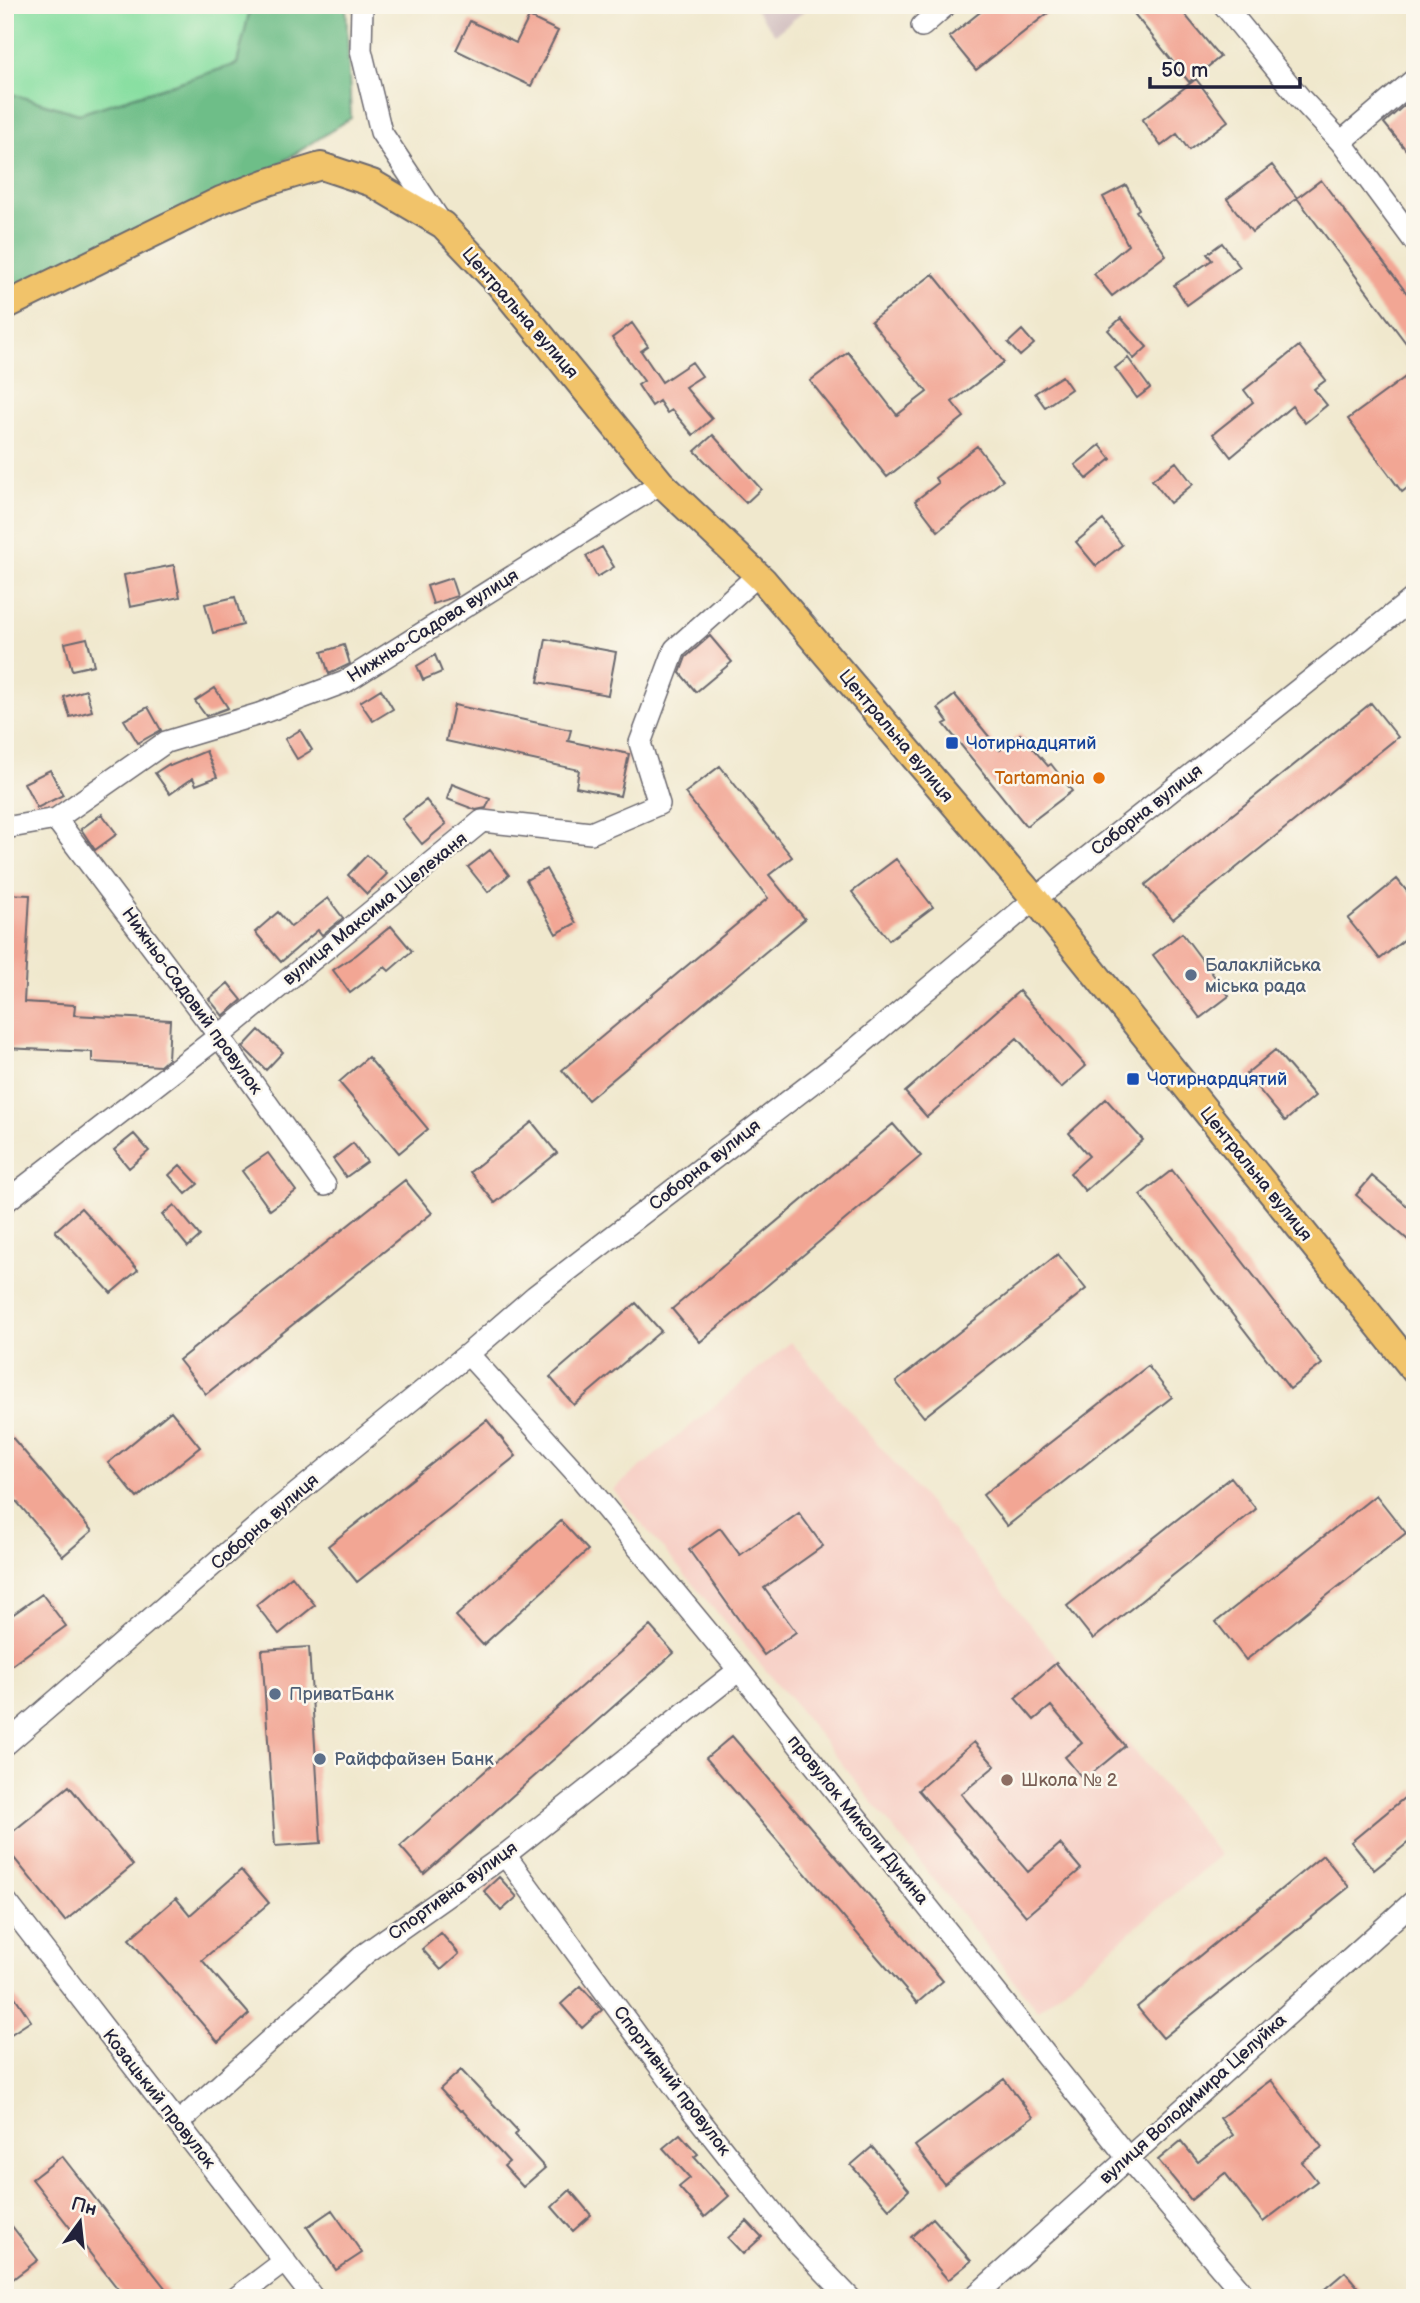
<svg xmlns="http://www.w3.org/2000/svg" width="1420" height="2303" font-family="'Balsamiq Sans',sans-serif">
	<rect width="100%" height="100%" fill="#fbf7ec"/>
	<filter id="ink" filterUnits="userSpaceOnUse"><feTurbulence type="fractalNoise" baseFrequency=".0143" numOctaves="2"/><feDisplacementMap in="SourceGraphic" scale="14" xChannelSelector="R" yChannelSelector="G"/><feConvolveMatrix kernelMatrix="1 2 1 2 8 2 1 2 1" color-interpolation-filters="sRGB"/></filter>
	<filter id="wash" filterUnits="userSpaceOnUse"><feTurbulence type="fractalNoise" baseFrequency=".00686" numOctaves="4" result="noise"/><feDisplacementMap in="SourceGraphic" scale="28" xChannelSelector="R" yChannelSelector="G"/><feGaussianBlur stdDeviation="1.57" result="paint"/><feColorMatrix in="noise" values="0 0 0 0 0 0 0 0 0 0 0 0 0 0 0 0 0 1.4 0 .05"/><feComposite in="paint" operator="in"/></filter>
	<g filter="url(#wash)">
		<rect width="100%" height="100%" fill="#f0e8cd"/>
		<path fill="#f7d1c7" d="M791 1342 972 1554 1220 1855 1038 2011 796 1706 613 1490Z"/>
		<path fill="#d2bfc0" d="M752 5H812L775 34Z"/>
		<path fill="#89dfa2" stroke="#56806e" stroke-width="2" d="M5 5H251L237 64 79 114 5 92Z"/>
		<path fill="#6ebe88" stroke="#487062" stroke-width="2" d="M251 5H346L351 118 265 173 5 292V92L79 114 237 64Z"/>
		<g id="blocks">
			<path fill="#f2a694" d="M989 5H1058L976 70 949 37Z
				M1127 5H1177L1220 57 1189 82Z
				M529 17 558 31 531 86 456 50 470 21 516 43Z
				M1196 79 1228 121 1189 150 1177 134 1161 146 1142 120Z
				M1415 96V161L1384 123Z
				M1272 165 1297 198 1252 232 1227 199Z
				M1321 180 1415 304V355L1297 198Z
				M1126 185 1139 209 1136 211 1166 255 1112 296 1094 274 1128 245 1103 197Z
				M1222 243 1240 267 1187 305 1174 285 1212 260 1207 254Z
				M933 274 1004 362 952 402 964 417 887 477 810 381 848 352 897 415 927 392 871 321Z
				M1121 318 1147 347 1134 359 1108 330Z
				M632 323 648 346 641 351 662 382 692 362 702 376 685 387 712 419 693 435 672 410 667 413 659 401 652 406 638 385 644 381 612 338Z
				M1022 330 1034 344 1020 356 1008 343Z
				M1299 346 1326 380 1314 389 1327 405 1305 423 1292 406 1231 457 1213 434 1253 402 1244 390Z
				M1128 358 1150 388 1137 398 1115 368Z
				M1415 370V482L1402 492 1348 419Z
				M1062 376 1071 389 1045 407 1035 393Z
				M713 435 761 489 746 503 695 451Z
				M1100 445 1111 459 1087 479 1075 465Z
				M977 446 1003 480 938 531 915 501 938 483 935 478Z
				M1176 462 1193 484 1170 503 1152 480Z
				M1103 520 1122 545 1096 566 1076 542Z
				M602 547 614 567 597 577 586 556Z
				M174 565 180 597 130 607 124 575Z
				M451 578 457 596 433 604 427 586Z
				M235 597 243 625 213 633 205 604Z
				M710 636 732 662 696 692 680 673 686 657Z
				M87 638 94 665 72 670 65 643Z
				M546 639 616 652 608 695 538 682Z
				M344 645 350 664 329 674 322 652Z
				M435 655 442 672 423 680 417 666Z
				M215 688 228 708 206 716 195 701Z
				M381 689 393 709 373 721 360 702Z
				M86 690 92 711 70 717 64 697Z
				M955 695 1000 750 1020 734 1048 766 1051 764 1072 791 1026 826 944 724 948 722 938 708Z
				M1371 703 1398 737 1173 919 1145 885Z
				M454 705 571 730 568 741 629 754 620 796 576 787 579 770 446 741Z
				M148 707 161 730 138 743 124 720Z
				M300 730 312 750 297 759 285 739Z
				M206 751 217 777 196 785 193 778 170 794 155 773 169 764 170 766Z
				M720 766 792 857 769 875 805 919 588 1100 562 1070 768 898 685 793Z
				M50 770 63 795 37 808 24 783Z
				M452 784 490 799 486 808 476 810 447 799Z
				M426 800 446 824 422 844 402 819Z
				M102 814 117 834 95 850 81 829Z
				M490 850 509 875 488 892 468 867Z
				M367 855 387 874 367 894 348 875Z
				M896 859 933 907 889 940 852 892Z
				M546 869 576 923 556 934 526 880Z
				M1397 879 1415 901V931L1380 959 1348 919Z
				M5 894 30 895 24 1002 75 1005 74 1015 170 1020 168 1059 160 1066 92 1062V1052L5 1048Z
				M328 898 343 918 322 935 318 930 281 962 255 932 278 912 291 927Z
				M391 926 412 951 389 971 385 967 350 993 333 970 356 955Z
				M1182 933 1229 996 1200 1018 1153 955Z
				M228 983 242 1000 223 1016 209 999Z
				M1019 991 1086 1066 1061 1088 1017 1038 927 1117 905 1092Z
				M259 1030 283 1052 266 1070 243 1047Z
				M1275 1050 1315 1096 1285 1121 1246 1074Z
				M368 1057 428 1129 399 1153 339 1082Z
				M1106 1099 1143 1140 1085 1191 1070 1173 1089 1156 1069 1133Z
				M532 1122 557 1153 495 1203 470 1172Z
				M893 1124 921 1156 700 1342 672 1309Z
				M134 1134 149 1151 129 1168 114 1150Z
				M353 1143 367 1162 346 1177 333 1159Z
				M268 1153 296 1191 270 1210 242 1171Z
				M180 1165 198 1184 186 1194 169 1175Z
				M1172 1170 1322 1364 1290 1389 1140 1195Z
				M1372 1176 1415 1213V1246L1356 1195Z
				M405 1180 432 1213 206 1394 179 1360Z
				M174 1205 200 1236 188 1247 162 1215Z
				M81 1208 138 1270 111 1293 55 1231Z
				M1058 1254 1086 1289 924 1417 896 1382Z
				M636 1303 661 1331 574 1405 550 1377Z
				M1148 1366 1172 1397 1007 1526 983 1495Z
				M171 1411 200 1447 137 1498 108 1463Z
				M487 1420 516 1456 357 1582 328 1546Z
				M5 1429 92 1531 63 1556 5 1488Z
				M1231 1477 1256 1509 1093 1639 1067 1606Z
				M1376 1495 1406 1533 1246 1660 1216 1622Z
				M799 1513 823 1546 764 1588 796 1632 764 1655 689 1550 720 1528 740 1555Z
				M561 1521 588 1550 483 1645 456 1616Z
				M292 1576 315 1605 279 1634 256 1605Z
				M42 1594 66 1626 5 1670V1620Z
				M650 1626 674 1653 424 1874 400 1846Z
				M309 1647 321 1843 275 1846 262 1650Z
				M1056 1663 1125 1746 1084 1780 1065 1757 1082 1743 1051 1706 1034 1720 1015 1698Z
				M732 1736 943 1981 917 2003 706 1758Z
				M974 1742 995 1766 961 1794 1028 1872 1060 1844 1081 1869 1026 1916 918 1790Z
				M69 1786 133 1865 65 1921 5 1847V1838Z
				M1415 1789V1837L1374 1870 1351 1842Z
				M1323 1855 1349 1887 1163 2038 1137 2007Z
				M241 1870 269 1903 202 1960 249 2014 218 2042 129 1939 176 1898 190 1915Z
				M499 1877 517 1897 501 1911 484 1891Z
				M441 1933 459 1954 441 1970 422 1949Z
				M5 1982 31 2021 5 2038Z
				M581 1986 602 2010 582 2028 561 2004Z
				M461 2070 518 2131 515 2135 545 2168 523 2187 504 2166 509 2162 462 2110 460 2111 440 2089Z
				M1004 2079 1033 2117 944 2184 915 2146Z
				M1271 2080 1322 2147 1302 2162 1317 2181 1263 2222 1225 2173 1191 2200 1158 2160 1181 2141 1198 2162 1233 2135 1220 2118Z
				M680 2134 698 2154 694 2157 729 2196 705 2217 679 2187 690 2178 663 2148Z
				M872 2147 909 2190 889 2209 851 2165Z
				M62 2156 173 2298H125L32 2179Z
				M570 2190 591 2215 573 2231 552 2207Z
				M332 2210 362 2253 336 2270 307 2227Z
				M5 2217 38 2260 5 2285Z
				M933 2218 971 2261 948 2280 911 2237Z
				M747 2221 762 2237 743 2254 728 2238Z
				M1345 2272 1367 2298H1314Z"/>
		</g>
	</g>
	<g filter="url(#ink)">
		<use href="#blocks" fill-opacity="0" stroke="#6a676e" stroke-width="2"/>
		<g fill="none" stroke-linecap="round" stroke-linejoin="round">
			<g stroke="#6a676e" stroke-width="24">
				<path id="minor" d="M362 5 361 50 381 132 442 224
					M1224 5 1300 98 1341 142 1415 242
					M922 26 946 5
					M1341 142 1415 79
					M56 819 219 1036 325 1185
					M5 828 56 819 166 742 259 714 345 682 661 483
					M5 1202 219 1036 482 821 591 833 659 804 640 743 675 649 758 575
					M468 1354 579 1476 739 1670 1127 2157 1241 2291
					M5 1745 274 1512 468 1354 535 1296 846 1057 1035 899 1415 597
					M505 1855 691 2109 796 2242 850 2298
					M5 1900 313 2298
					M178 2123 366 1953 505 1855 739 1670
					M236 2298 285 2261
					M973 2298 1415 1900"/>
			</g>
			<g stroke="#6a676e" stroke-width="30">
				<path id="major" d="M5 306 221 200 268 182 321 166 372 183 443 225 500 285 661 483 763 580 1035 899 1415 1371"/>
			</g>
			<use href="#minor" stroke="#fff" stroke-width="21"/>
			<use href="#major" stroke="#f1c36a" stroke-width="26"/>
		</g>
	</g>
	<g fill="#1a4fb4" stroke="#fbf7ec" stroke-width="2.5">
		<rect x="945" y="736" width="14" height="14" rx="3.5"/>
		<rect x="1126" y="1072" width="14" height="14" rx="3.5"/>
	</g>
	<circle fill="#e8710a" stroke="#fbf7ec" stroke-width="2.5" cx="1099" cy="778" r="7"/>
	<g fill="#5c6f8a" stroke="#fbf7ec" stroke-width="2.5">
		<circle cx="1191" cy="975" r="7"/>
		<circle cx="275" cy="1694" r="7"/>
		<circle cx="320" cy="1759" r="7"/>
	</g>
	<circle fill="#8d6e63" stroke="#fbf7ec" stroke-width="2.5" cx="1007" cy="1780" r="7"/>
	<g text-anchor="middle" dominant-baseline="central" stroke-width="5" stroke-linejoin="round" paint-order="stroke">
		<g font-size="18" fill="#22223b" stroke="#fbf7ec">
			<text transform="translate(520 313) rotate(49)">Центральна вулиця</text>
			<text transform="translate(433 626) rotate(-32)">Нижньо-Садова вулиця</text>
			<text transform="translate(896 736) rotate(50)">Центральна вулиця</text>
			<text transform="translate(1147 810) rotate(-38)">Соборна вулиця</text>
			<text transform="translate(375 909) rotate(-39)">вулиця Максима Шелеханя</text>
			<text transform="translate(192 1001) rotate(54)">Нижньо-Садовий провулок</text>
			<text transform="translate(705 1165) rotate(-38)">Соборна вулиця</text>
			<text transform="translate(1256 1174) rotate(51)">Центральна вулиця</text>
			<text transform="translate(265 1522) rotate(-41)">Соборна вулиця</text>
			<text transform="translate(858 1820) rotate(51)">провулок Миколи Дукина</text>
			<text transform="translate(453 1891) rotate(-36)">Спортивна вулиця</text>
			<text transform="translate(672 2081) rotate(53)">Спортивний провулок</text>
			<text transform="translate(159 2099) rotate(52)">Козацький провулок</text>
			<text transform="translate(1193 2099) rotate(-42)">вулиця Володимира Целуйка</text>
		</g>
		<g font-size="18" fill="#164399" stroke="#fbf7ec" text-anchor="start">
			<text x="966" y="743">Чотирнадцятий</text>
			<text x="1147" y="1079">Чотирнардцятий</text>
		</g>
		<g font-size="18" fill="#c56008" stroke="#fbf7ec" text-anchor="end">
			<text x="1085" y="778">Tartamania</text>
		</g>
		<g font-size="18" fill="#4e5e75" stroke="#fbf7ec" text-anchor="start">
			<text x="1205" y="965">Балаклійська<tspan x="1205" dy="21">міська рада</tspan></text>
			<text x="289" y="1694">ПриватБанк</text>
			<text x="334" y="1759">Райффайзен Банк</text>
		</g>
		<g font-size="18" fill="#785e54" stroke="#fbf7ec" text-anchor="start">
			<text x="1021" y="1780">Школа № 2</text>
		</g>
	</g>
	<rect width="1420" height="2303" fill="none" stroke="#fbf7ec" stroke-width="28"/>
	<g transform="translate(80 2222) rotate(15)" stroke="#fbf7ec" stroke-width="5" paint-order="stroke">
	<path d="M0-5L12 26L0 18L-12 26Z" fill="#22223b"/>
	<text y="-10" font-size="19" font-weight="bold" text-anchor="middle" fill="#22223b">Пн</text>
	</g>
	<path d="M1150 77v10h150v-10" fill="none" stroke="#22223b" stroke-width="3.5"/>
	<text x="1161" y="77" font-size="21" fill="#22223b" stroke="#fbf7ec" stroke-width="5" paint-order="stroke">50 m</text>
</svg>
